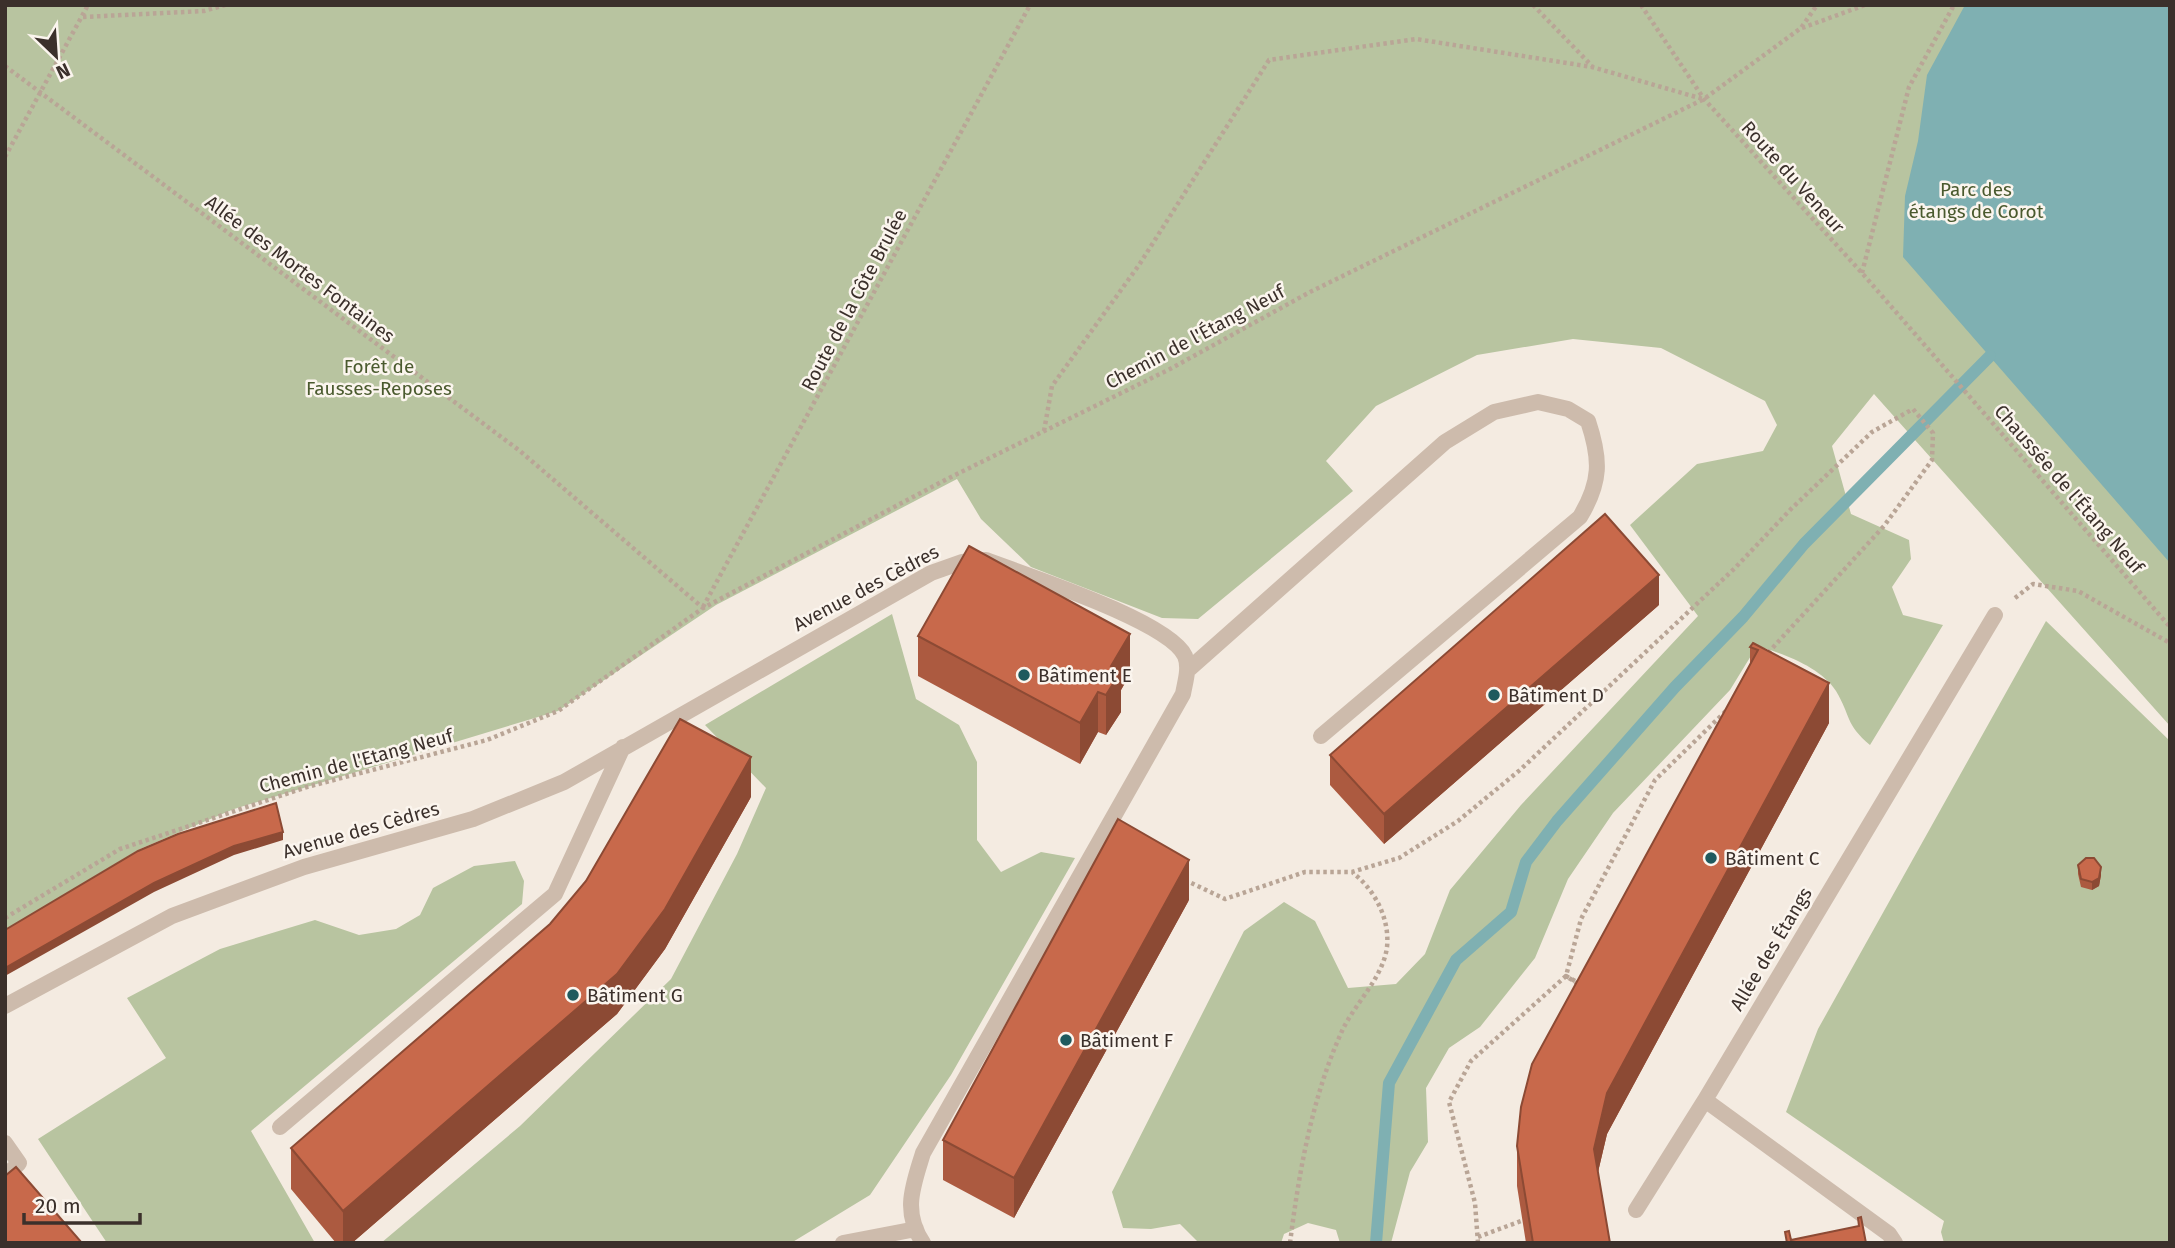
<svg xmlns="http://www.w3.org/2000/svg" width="2175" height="1248" font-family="'Fira Sans',sans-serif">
	<rect width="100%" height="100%" fill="#f4ebe1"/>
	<path fill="#b8c4a0" d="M5 5H2170V726L1874 394 1832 446 1851 514 1909 540 1911 559 1892 587 1903 615 1943 625 1870 745C1845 724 1851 716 1836 691 1821 667 1782 653 1757 646L1730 690 1613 813 1568 879 1535 958 1480 1027 1449 1048 1426 1088 1428 1142 1410 1172 1391 1243H1340L1336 1230 1308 1223 1284 1234 1281 1243H1199L1180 1224 1151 1229 1123 1228 1112 1192 1244 931 1284 902 1315 921 1348 988 1396 984 1425 954 1450 890 1521 805 1698 616 1630 525 1697 464 1763 451 1777 425 1765 401 1661 348 1573 339 1477 355 1376 406 1326 461 1353 491 1198 619 1162 618 1031 567 981 519 957 479 716 605 558 711 234 809 140 849 5 930Z
		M892 614 916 699 959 725 977 762V840L1001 872 1041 852 1075 858 951 1075 870 1195 791 1243H381L520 1126 671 979 737 854 766 788 705 725Z
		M2046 621 2170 741V1243H1944L1941 1232 1944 1221 1786 1112 1818 1029Z
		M515 861 524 881 522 904 251 1131 315 1243H107L38 1139 166 1058 127 998 220 949 315 920 359 935 396 929 420 915 433 888 474 866Z"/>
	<path fill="#7fb0b2" d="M1965 5H2170V563L1903 257 1905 196 1918 141 1927 75Z"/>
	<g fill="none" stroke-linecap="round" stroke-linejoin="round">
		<path stroke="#7fb0b2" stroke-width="12" d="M1376 1243 1389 1083 1456 960 1511 912 1526 862 1557 821 1675 687 1743 617 1804 544 1990 356"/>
		<path stroke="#b9a596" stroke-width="4.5" stroke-dasharray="3.5 3.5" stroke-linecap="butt" d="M1533 5 1592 66
			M1641 5 1704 99 1862 273 2170 627
			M83 17 204 11 225 5
			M1802 28 1865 5
			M5 66 520 451 703 608
			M5 157 88 5
			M1862 273 1909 87 1954 5
			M1044 431 1052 386 1139 265 1269 60 1416 39 1592 67 1703 99
			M2015 598 2033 584 2078 591 2170 643
			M703 607 1030 5
			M1185 880 1225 899 1305 872H1352L1399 858 1458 821 1520 770 1735 568 1791 509 1872 432 1913 409 1933 433 1932 460 1884 526 1767 654
			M5 918 120 849 307 787 487 740 558 711 703 608 947 479 1170 369 1310 292 1704 99 1801 28 1817 5
			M1575 981 1566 976 1578 984
			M1478 1237 1521 1221
			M1290 1243C1299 1172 1312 1097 1342 1031 1355 1003 1383 978 1387 947 1390 918 1374 889 1353 873
			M1478 1243 1475 1203 1449 1102 1471 1061 1566 976 1581 919 1655 780 1727 710"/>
		<path stroke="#cdbbac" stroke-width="16" d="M1188 670 1445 442 1494 412 1538 402 1568 409 1588 421C1601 460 1601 482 1580 517L1321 736
			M5 1006 172 916 304 867 473 819 564 782 931 573 962 562 986 560C1025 575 1169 621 1185 656 1190 668 1185 682 1183 694L923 1153C913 1186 902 1211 923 1243
			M280 1127 555 894 623 747
			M5 1143 19 1163 5 1177
			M1636 1210 1705 1100
			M843 1243 916 1229
			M1895 1243 1889 1234 1705 1100 1995 615"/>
	</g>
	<path fill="#ac5a40" d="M1659 605 1384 844 1330 785V755Z
		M918 636 1130 674 1121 690V712L1106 735 1098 732 1080 764 918 676Z
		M1753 643 1829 723 1607 1134 1598 1172 1610 1243H1526L1517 1186V1146L1750 664V647Z
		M751 797 665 949 617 1014 352 1243H336L291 1189V1148Z
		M2078 865 2101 875 2099 886 2092 890 2081 887 2078 874Z
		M1189 900 1014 1218 943 1180V1140Z"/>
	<path fill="#8c4a34" d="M1659 575V605L1384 844V814Z
		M1130 634V674L1121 690V712L1106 735V695L1111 666Z
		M1829 683V723L1607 1134 1594 1189V1149L1607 1093Z
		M1098 692V732L1080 764V723Z
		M751 757V797L665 949 617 1014 352 1243H343V1211Z
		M283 832V840L234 855 154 892 5 976V968L154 883 234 846Z
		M1189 860V900L1014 1218V1178Z
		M2101 867V875L2099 886 2092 890V882Z"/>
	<path fill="#c8694b" stroke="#8c4a34" stroke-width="2" d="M1605 514 1659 575 1384 814 1330 755Z
		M969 546 1130 634 1111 666 1121 671 1106 695 1098 692 1080 723 918 636Z
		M1753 643 1829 683 1607 1093 1594 1149 1610 1243H1533L1517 1146 1521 1107 1532 1064 1758 650 1750 647Z
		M680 719 751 757 665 909 617 974 343 1211 291 1148 550 924 586 881Z
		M276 803 283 832 234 846 154 883 5 968V930L138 851 178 834Z
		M1118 819 1189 860 1014 1178 943 1140Z
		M2086 858H2094L2101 867 2099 878 2092 882 2081 879 2078 865Z
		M16 1167 82 1243H5V1176Z
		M1861 1217 1866 1243H1787L1785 1232 1789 1231 1791 1240 1859 1226 1858 1218Z"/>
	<g fill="#1f5a5e" stroke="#fbf5ee" stroke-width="2.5">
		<circle cx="1024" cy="675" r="7"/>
		<circle cx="1494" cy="695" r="7"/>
		<circle cx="1711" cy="858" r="7"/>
		<circle cx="573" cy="995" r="7"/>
		<circle cx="1066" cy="1040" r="7"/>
	</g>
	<g text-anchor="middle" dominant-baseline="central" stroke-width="5" stroke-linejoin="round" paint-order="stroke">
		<g font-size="19" fill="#3b302b" stroke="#fbf5ee">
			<text transform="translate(1793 177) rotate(48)">Route du Veneur</text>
			<text transform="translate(300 269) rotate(37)">Allée des Mortes Fontaines</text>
			<text transform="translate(854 300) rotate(-62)">Route de la Côte Brulée</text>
			<text transform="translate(1195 337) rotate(-28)">Chemin de l'Étang Neuf</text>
			<text transform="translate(2069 489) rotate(49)">Chaussée de l'Étang Neuf</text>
			<text transform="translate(866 588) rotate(-28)">Avenue des Cèdres</text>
			<text transform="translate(356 761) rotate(-15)">Chemin de l'Etang Neuf</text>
			<text transform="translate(361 830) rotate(-16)">Avenue des Cèdres</text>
			<text transform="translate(1771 949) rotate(-59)">Allée des Étangs</text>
		</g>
		<g font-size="19" fill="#4a5a2e" stroke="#fbf5ee">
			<text x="1976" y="189">Parc des<tspan x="1976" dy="22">étangs de Corot</tspan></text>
			<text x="379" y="366">Forêt de<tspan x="379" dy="22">Fausses-Reposes</tspan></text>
		</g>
		<g font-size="19" fill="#3b302b" stroke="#fbf5ee" text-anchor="start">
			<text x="1038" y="675">Bâtiment E</text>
			<text x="1508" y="695">Bâtiment D</text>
			<text x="1725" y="858">Bâtiment C</text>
			<text x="587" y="995">Bâtiment G</text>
			<text x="1080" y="1040">Bâtiment F</text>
		</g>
	</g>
	<rect width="2175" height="1248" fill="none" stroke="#3b302b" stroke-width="14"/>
	<g transform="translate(56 56) rotate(155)" stroke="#fbf5ee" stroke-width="5" paint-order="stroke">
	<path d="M0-5L12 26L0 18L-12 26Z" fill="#3b302b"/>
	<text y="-10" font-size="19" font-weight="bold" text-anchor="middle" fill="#3b302b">N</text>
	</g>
	<path d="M24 1213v10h116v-10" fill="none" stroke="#3b302b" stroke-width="3.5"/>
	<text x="35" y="1213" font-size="21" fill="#3b302b" stroke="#fbf5ee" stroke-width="5" paint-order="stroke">20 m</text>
</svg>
